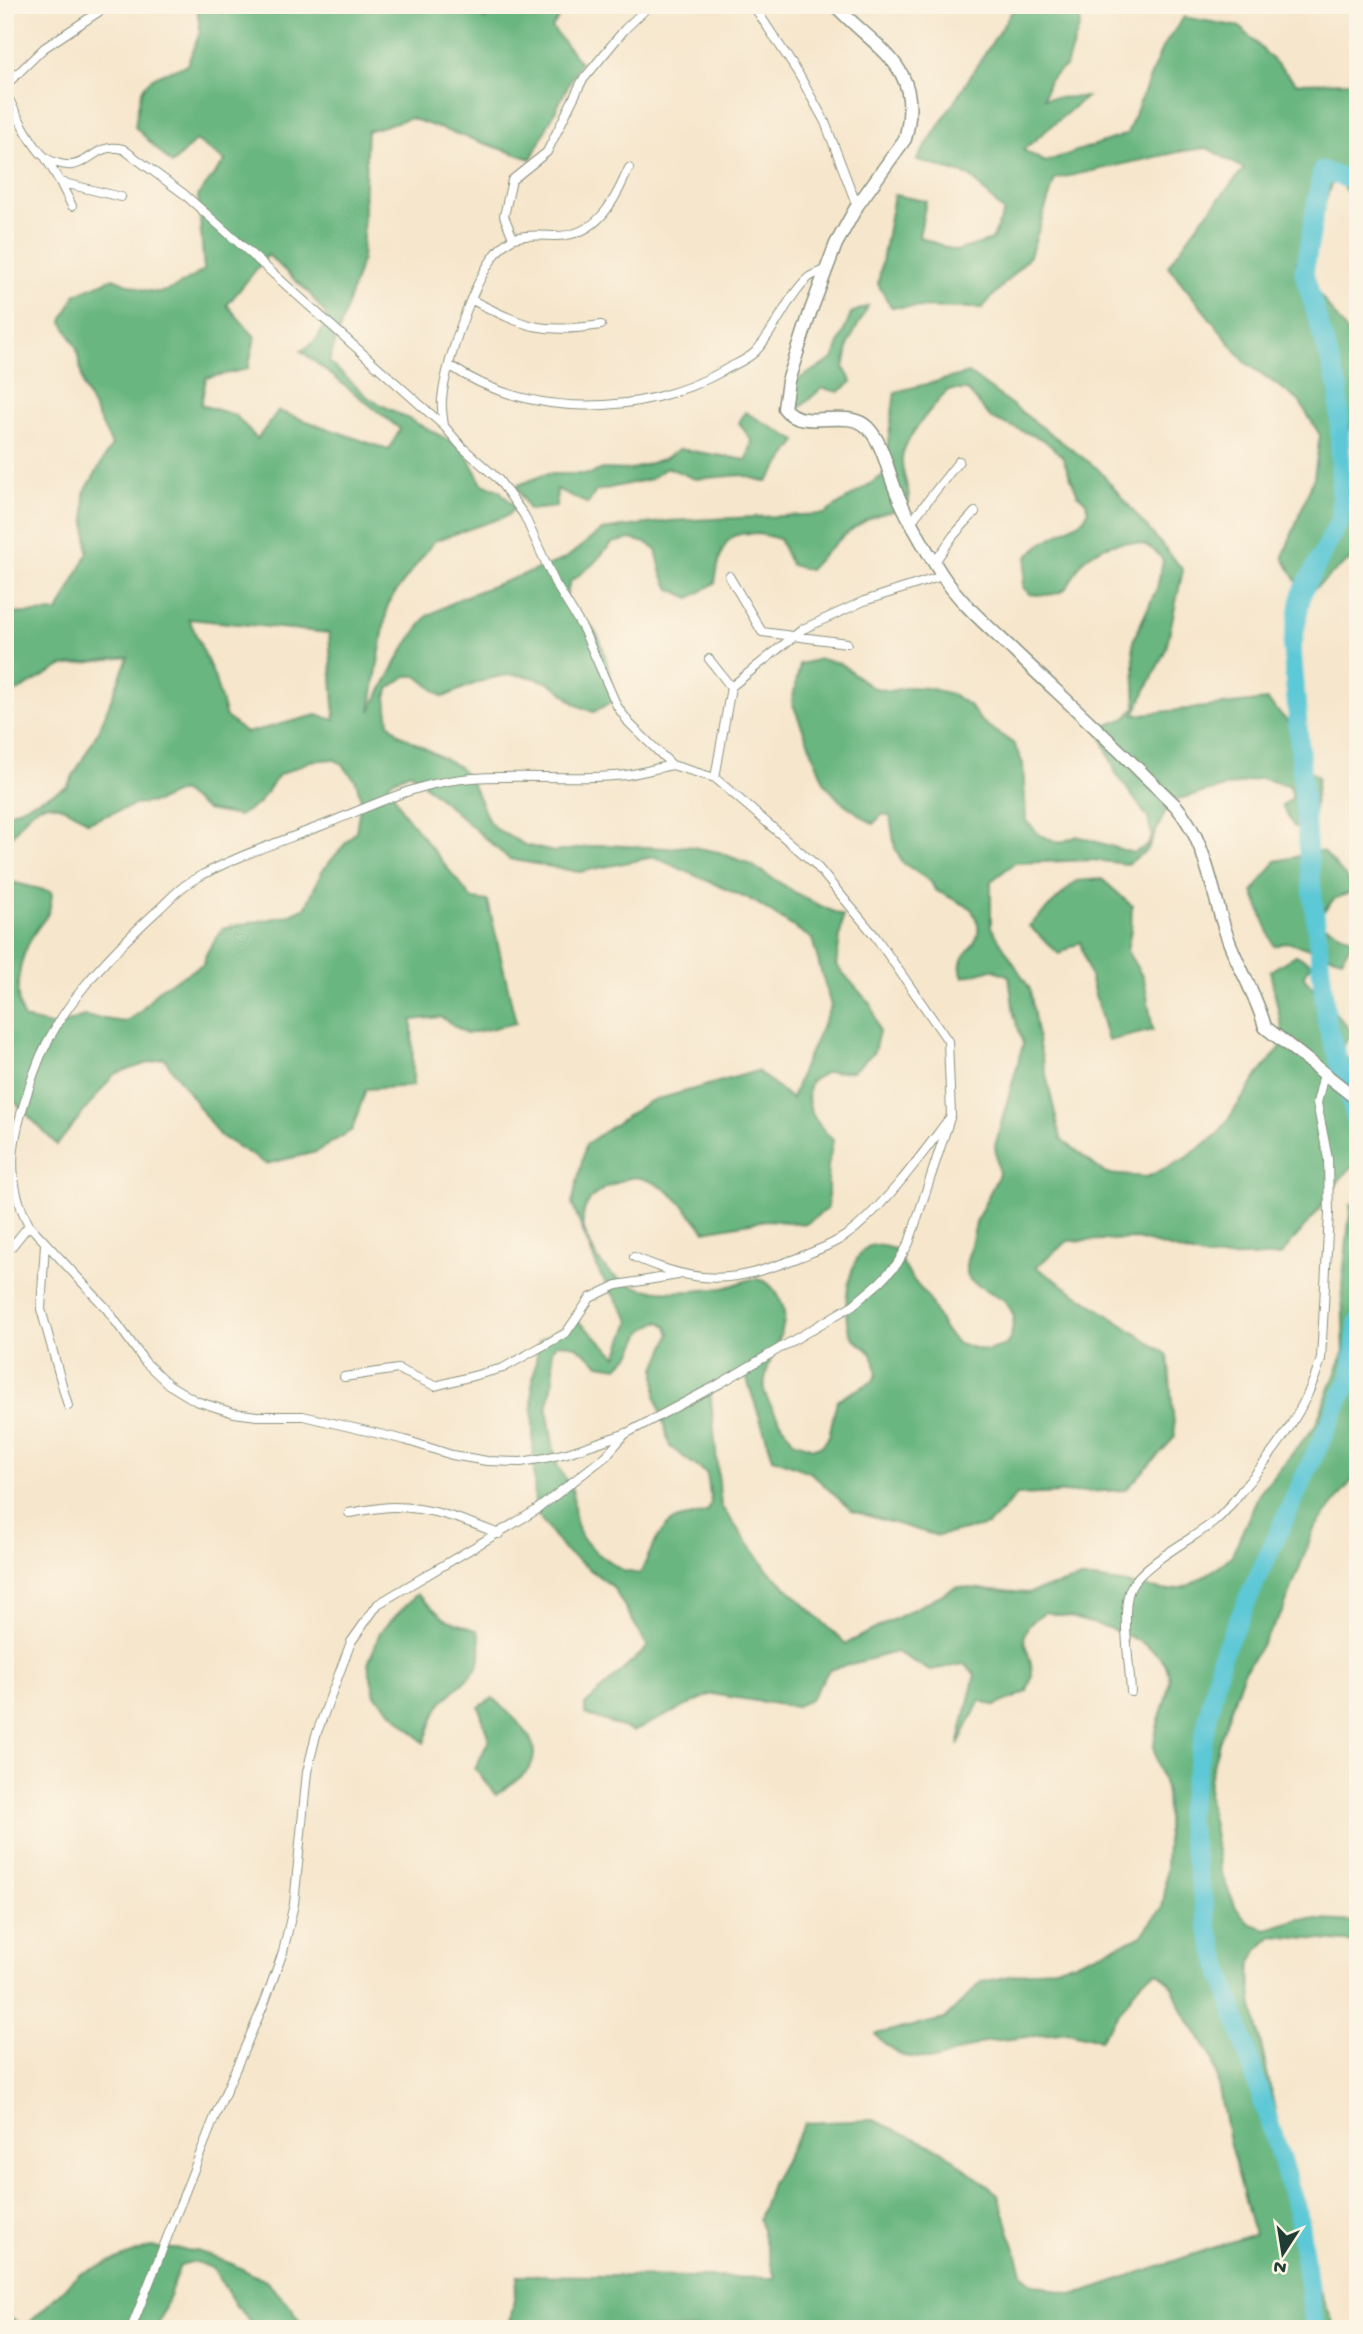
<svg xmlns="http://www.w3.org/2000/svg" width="1363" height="2334" font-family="'Gochi Hand',sans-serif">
	<rect width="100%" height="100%" fill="#fcf5e5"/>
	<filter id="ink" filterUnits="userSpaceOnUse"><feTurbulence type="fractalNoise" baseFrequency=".0143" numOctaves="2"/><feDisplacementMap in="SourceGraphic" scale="14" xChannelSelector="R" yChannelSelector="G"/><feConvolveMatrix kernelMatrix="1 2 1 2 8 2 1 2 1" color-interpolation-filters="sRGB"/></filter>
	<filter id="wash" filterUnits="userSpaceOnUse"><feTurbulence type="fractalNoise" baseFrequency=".00686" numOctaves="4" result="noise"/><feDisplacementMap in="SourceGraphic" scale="28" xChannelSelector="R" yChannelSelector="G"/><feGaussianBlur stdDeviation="1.57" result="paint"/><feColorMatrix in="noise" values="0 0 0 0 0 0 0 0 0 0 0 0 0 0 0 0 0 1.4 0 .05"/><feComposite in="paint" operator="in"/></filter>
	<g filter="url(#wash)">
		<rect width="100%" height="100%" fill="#f6e6cc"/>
		<path fill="#69b680" stroke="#447a5a" stroke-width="2" fill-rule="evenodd" d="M197 5H215L221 13 232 5H472L485 20 497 5H568L552 28 580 62 531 159 410 118 367 131 362 259 329 362 370 399 462 447 482 484 499 490 515 507 507 516 434 541 388 603 370 711 403 650 427 616 463 597 565 559 602 530 669 521 824 514 888 472 887 449 895 392 969 373 1098 469 1183 570 1166 649 1134 715 1267 700 1295 729 1293 760 1318 777 1311 831 1294 827 1282 806 1292 798 1290 786 1261 778 1170 801 1148 849 1128 864 1091 860 1015 863 991 881V927L1030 989 1039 1045 1061 1139 1106 1174 1147 1177 1186 1158 1218 1134 1259 1074 1285 1042 1270 971 1296 955 1312 964 1303 976 1352 1032 1339 1052 1358 1066V1161L1341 1178 1315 1215 1280 1256 1207 1258 1137 1239 1068 1241 1036 1267 1168 1355 1175 1437 1126 1490 1017 1495 988 1525 938 1536 852 1511 810 1472 773 1458 744 1370 710 1389 721 1506 766 1568 846 1644 956 1587 1028 1593 1079 1579H1096L1169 1591 1188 1586 1220 1566 1232 1555 1259 1494 1315 1426 1344 1352 1342 1286 1351 1204 1358 1207V1473L1314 1529 1283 1611 1243 1674 1219 1743 1209 1780 1208 1798 1221 1873 1236 1908 1249 1923 1266 1929 1299 1919 1358 1922V1943L1272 1936C1245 1960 1250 1968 1252 2001L1307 2263 1336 2329H509L518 2275 775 2278 759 2219 771 2184 805 2123 873 2120 942 2150 998 2194 1023 2275 1033 2284 1073 2295 1254 2234 1229 2141 1213 2058 1184 2013 1170 1982 1157 1972 1142 1980 1100 2040 1068 2032 984 2042 935 2060 903 2056 887 2046 875 2034 945 2019 982 1982 1074 1963 1141 1936 1162 1908 1165 1892C1166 1861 1169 1827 1166 1795 1164 1779 1155 1764 1154 1748 1153 1730 1166 1704 1169 1685 1177 1638 1079 1619 1045 1612 1007 1637 1033 1645 1032 1676 1031 1681 1028 1687 1027 1692L995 1706 980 1700 958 1745 975 1674 964 1664 930 1670 896 1652 829 1670 810 1700 795 1707 712 1694 633 1731 585 1714V1705L648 1647 613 1587 564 1550 535 1511 532 1387 539 1341 577 1320 617 1356 630 1321 600 1274 572 1204 586 1144 648 1102 757 1071 792 1099 802 1070 831 1006 812 939 755 902 654 857 579 872 509 859 410 772 388 783 403 812 472 899 488 901 516 1023 467 1034 441 1017 412 1020 413 1086 366 1089 352 1130 316 1152 266 1164 219 1135 164 1058 114 1074 57 1145 10 1097 5 1085V878L12 882 52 892C50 920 46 914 33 935 19 959 12 994 24 1019L55 1026 84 1016 125 1022 141 1011 159 989 204 964 206 954 223 928 286 916 306 907 322 871 356 831 361 800 356 781 342 764 333 759 310 761 279 775 258 804 239 816 206 810 181 791 156 802 137 804 88 822C77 813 51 798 37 807 27 812 13 836 5 845V815L67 787 99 730 128 657 62 666 5 698V614L58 612 88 553 84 493 112 445 84 389 77 349 62 321 76 294 113 278C162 298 160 298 204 270L198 195 225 161 196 140 172 164 135 127C142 79 141 80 187 65L200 32ZM268 255 309 293 326 315C323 334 317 342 301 351L400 429 389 450 278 411 257 439 235 415 201 405 206 378 248 369 255 337 227 305ZM948 390H967L991 418 1044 440 1062 456 1078 495 1086 502 1088 511 1084 519 1041 544 1027 557 1023 587 1029 594C1040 595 1056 597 1065 589 1073 581 1076 569 1083 561 1103 540 1147 532 1163 561L1157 588 1133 641 1136 707 1126 718 1100 728V733L1116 773 1148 818 1152 836 1147 846 1133 853 1077 836 1060 843 1040 835 1026 821 1023 764 1014 744 981 721 969 705 951 694 928 688 909 687 890 691 871 687 840 663 820 659 800 664 792 702 825 784 839 800 873 824 883 814 890 816 895 848 902 862 931 882 935 890 971 908C973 913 977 919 978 925 982 949 952 953 963 977L992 969 1009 976 1014 1014 1023 1044 995 1146 999 1174 977 1219 966 1265V1275L972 1282 1004 1300 1010 1308 1014 1317 1011 1337 1006 1345 987 1351 958 1344 944 1329 929 1299 910 1276 895 1249C888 1248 879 1244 873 1245 848 1249 840 1316 851 1334 855 1342 865 1346 871 1353 875 1359 876 1367 877 1374L872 1382 837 1400 829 1436 822 1446 813 1448 793 1441C787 1431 765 1400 764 1390 763 1387 765 1383 765 1380 770 1344 802 1320 771 1286 756 1270 739 1286 722 1288 678 1293 622 1300 596 1256 579 1227 574 1203 609 1186 620 1182 628 1176 640 1178 668 1183 688 1210 705 1231L767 1220 806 1224 828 1208V1166L833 1140C816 1123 803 1108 810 1082L826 1072 853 1071 874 1052 879 1031 872 1006 836 965 843 916 806 899 751 865 719 852 687 846 666 848 603 845 554 852 525 845 496 829 489 822 473 785 459 767 399 734 389 723 386 697 390 688 406 676H417L443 697C484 680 510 664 553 685 563 690 569 701 579 706 584 709 589 710 594 712L614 700C610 681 606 644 593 629 583 618 572 613 565 600L570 582 592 565 612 543 631 539 649 544 656 550 662 574 670 589 690 598 715 583C722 536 730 525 779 539L791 565 809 570C826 551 850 527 873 517 886 511 898 513 909 502 910 487 901 474 902 459 902 440 935 404 948 390ZM189 619 329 633 335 720 317 715 246 733 226 717 214 676ZM659 1321 667 1326 670 1335 656 1368V1396L670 1447 707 1474 711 1502 708 1511C697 1517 688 1516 676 1520 661 1523 647 1560 640 1574L623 1571 597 1553 582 1538 575 1520 573 1492 556 1463 547 1408 554 1379 552 1350 558 1343 576 1346 599 1364 618 1367 632 1353 642 1332Z
			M1016 5H1081L1080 25 1066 66 1049 80 1044 98 1086 97 1023 150 1045 162 1127 134 1162 48 1184 17 1240 27 1296 83 1357 82 1351 15 1347 5H1358V207L1334 175 1320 219 1296 263 1358 347V412L1340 448 1356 555 1305 596 1283 557 1314 477 1320 435 1299 401 1245 362 1168 266 1202 219 1244 169 1207 148 1183 151 1055 179 1030 256 982 308 891 307 878 284 894 195 926 201 919 237 956 251 992 240 1004 212 970 176 917 160Z
			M868 306 849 342 844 368 852 382 839 392 822 388 796 411 786 405 792 383 833 359 851 313Z
			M745 412 797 441 767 482 742 475 695 479 667 467 651 479 596 491 588 504 557 489 556 507 529 510 516 486 546 474H591L602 469 630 470 665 458 680 449 747 460 752 441 739 423Z
			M1323 851 1357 890 1334 899 1315 921 1353 939 1342 959 1287 942 1274 946 1253 892 1276 861Z
			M1102 879 1132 906 1131 929 1127 951 1144 979 1153 1030 1108 1041 1080 942 1059 954 1029 926 1076 881Z
			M417 1594 445 1619 478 1631C488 1675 467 1674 442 1703 433 1713 429 1731 424 1743L375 1695 368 1664 380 1632Z
			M493 1698C510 1716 550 1743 527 1771 519 1780 505 1788 496 1795L475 1769 489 1740 479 1707Z
			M150 2247 197 2251 232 2264 266 2281 292 2308 306 2329H257L236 2306 213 2268 192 2262 180 2265 157 2329H5V2315L25 2327 79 2274Z"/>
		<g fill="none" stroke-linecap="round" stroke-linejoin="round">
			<path stroke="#5dc8d6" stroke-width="19" d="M1358 182 1322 171 1304 273 1339 391 1341 518 1302 593 1292 648 1307 842 1327 1024 1358 1125
				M1315 2329 1298 2213 1209 1931 1187 1815 1221 1657 1351 1376 1358 1323"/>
		</g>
	</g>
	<g filter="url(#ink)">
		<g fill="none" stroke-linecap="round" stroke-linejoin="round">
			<g stroke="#8a9280" stroke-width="10">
				<path id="street" d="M753 5 798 73 825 122 857 206
					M5 86 44 48 109 5
					M5 90C11 105 33 148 45 157 51 162 64 166 72 165 93 162 96 143 123 149L184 194 444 426 462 447 498 479 524 515 555 583 583 629 617 706 629 723 672 765 715 778 815 864 875 936 948 1041 951 1115 909 1243 897 1264 880 1282 853 1305 721 1383 627 1433 567 1453 545 1458 521 1462 487 1461 452 1455 405 1440 303 1416H257L234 1413 196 1401 168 1384 145 1362 106 1308 29 1225C0 1171 16 1127 34 1073 56 1009 109 955 158 910 168 901 178 889 190 882 231 857 286 840 331 822 373 805 416 784 462 779 516 773 571 781 626 775 641 773 657 768 672 765
					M45 157 60 182 121 197
					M60 182 72 206
					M513 238 504 216 512 180 547 152 582 81 625 29 649 6
					M472 300C526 327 539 334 601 325
					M449 365C528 419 641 417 723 371 733 365 747 360 755 352 774 333 789 294 808 278 812 274 821 272 827 269
					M444 426C443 417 441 408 442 399 445 365 480 250 515 238 527 234 544 236 557 236 599 235 614 201 629 168
					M911 522 959 461
					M935 562 953 536 975 512
					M729 576 762 632 847 643
					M709 659 731 687
					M715 778 731 687 803 629 864 601 942 576
					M45 1244 41 1309 68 1406
					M5 1255 29 1225
					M634 1257C701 1286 733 1283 800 1257 820 1249 840 1242 857 1227 892 1196 920 1157 948 1120
					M344 1377 398 1369 435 1386 503 1368 566 1333 590 1298 617 1285 678 1275
					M349 1513C363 1511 379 1507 393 1507 430 1507 465 1520 499 1534
					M1131 1692C1130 1668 1120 1607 1131 1587 1143 1564 1192 1539 1214 1522 1225 1513 1234 1501 1242 1490 1276 1450 1306 1410 1321 1359L1329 1214 1328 1159 1317 1103 1324 1074
					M131 2329 215 2116 264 2004 283 1952 294 1904 307 1772 316 1735 351 1642 378 1604 535 1511 606 1456 626 1433"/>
			</g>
			<g stroke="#8a9280" stroke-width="15">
				<path id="secondary" d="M835 5C876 50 925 65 905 139L857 206 836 244 811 310 788 381 784 408C802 433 847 406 868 428 885 446 888 475 898 496 910 523 926 550 942 575 961 604 990 628 1015 652 1057 692 1100 731 1142 773 1153 784 1165 795 1176 806 1209 844 1212 899 1230 944 1241 972 1257 997 1265 1027L1358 1100"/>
			</g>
			<use href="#street" stroke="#fff" stroke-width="8"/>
			<use href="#secondary" stroke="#fff" stroke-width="12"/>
		</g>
	</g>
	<rect width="1363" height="2334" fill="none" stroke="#fcf5e5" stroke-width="28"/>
	<g transform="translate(1283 2253) rotate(192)" stroke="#fcf5e5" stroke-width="5" paint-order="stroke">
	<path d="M0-5L12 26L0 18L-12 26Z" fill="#1f3d34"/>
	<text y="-10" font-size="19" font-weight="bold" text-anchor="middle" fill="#1f3d34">N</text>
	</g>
</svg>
